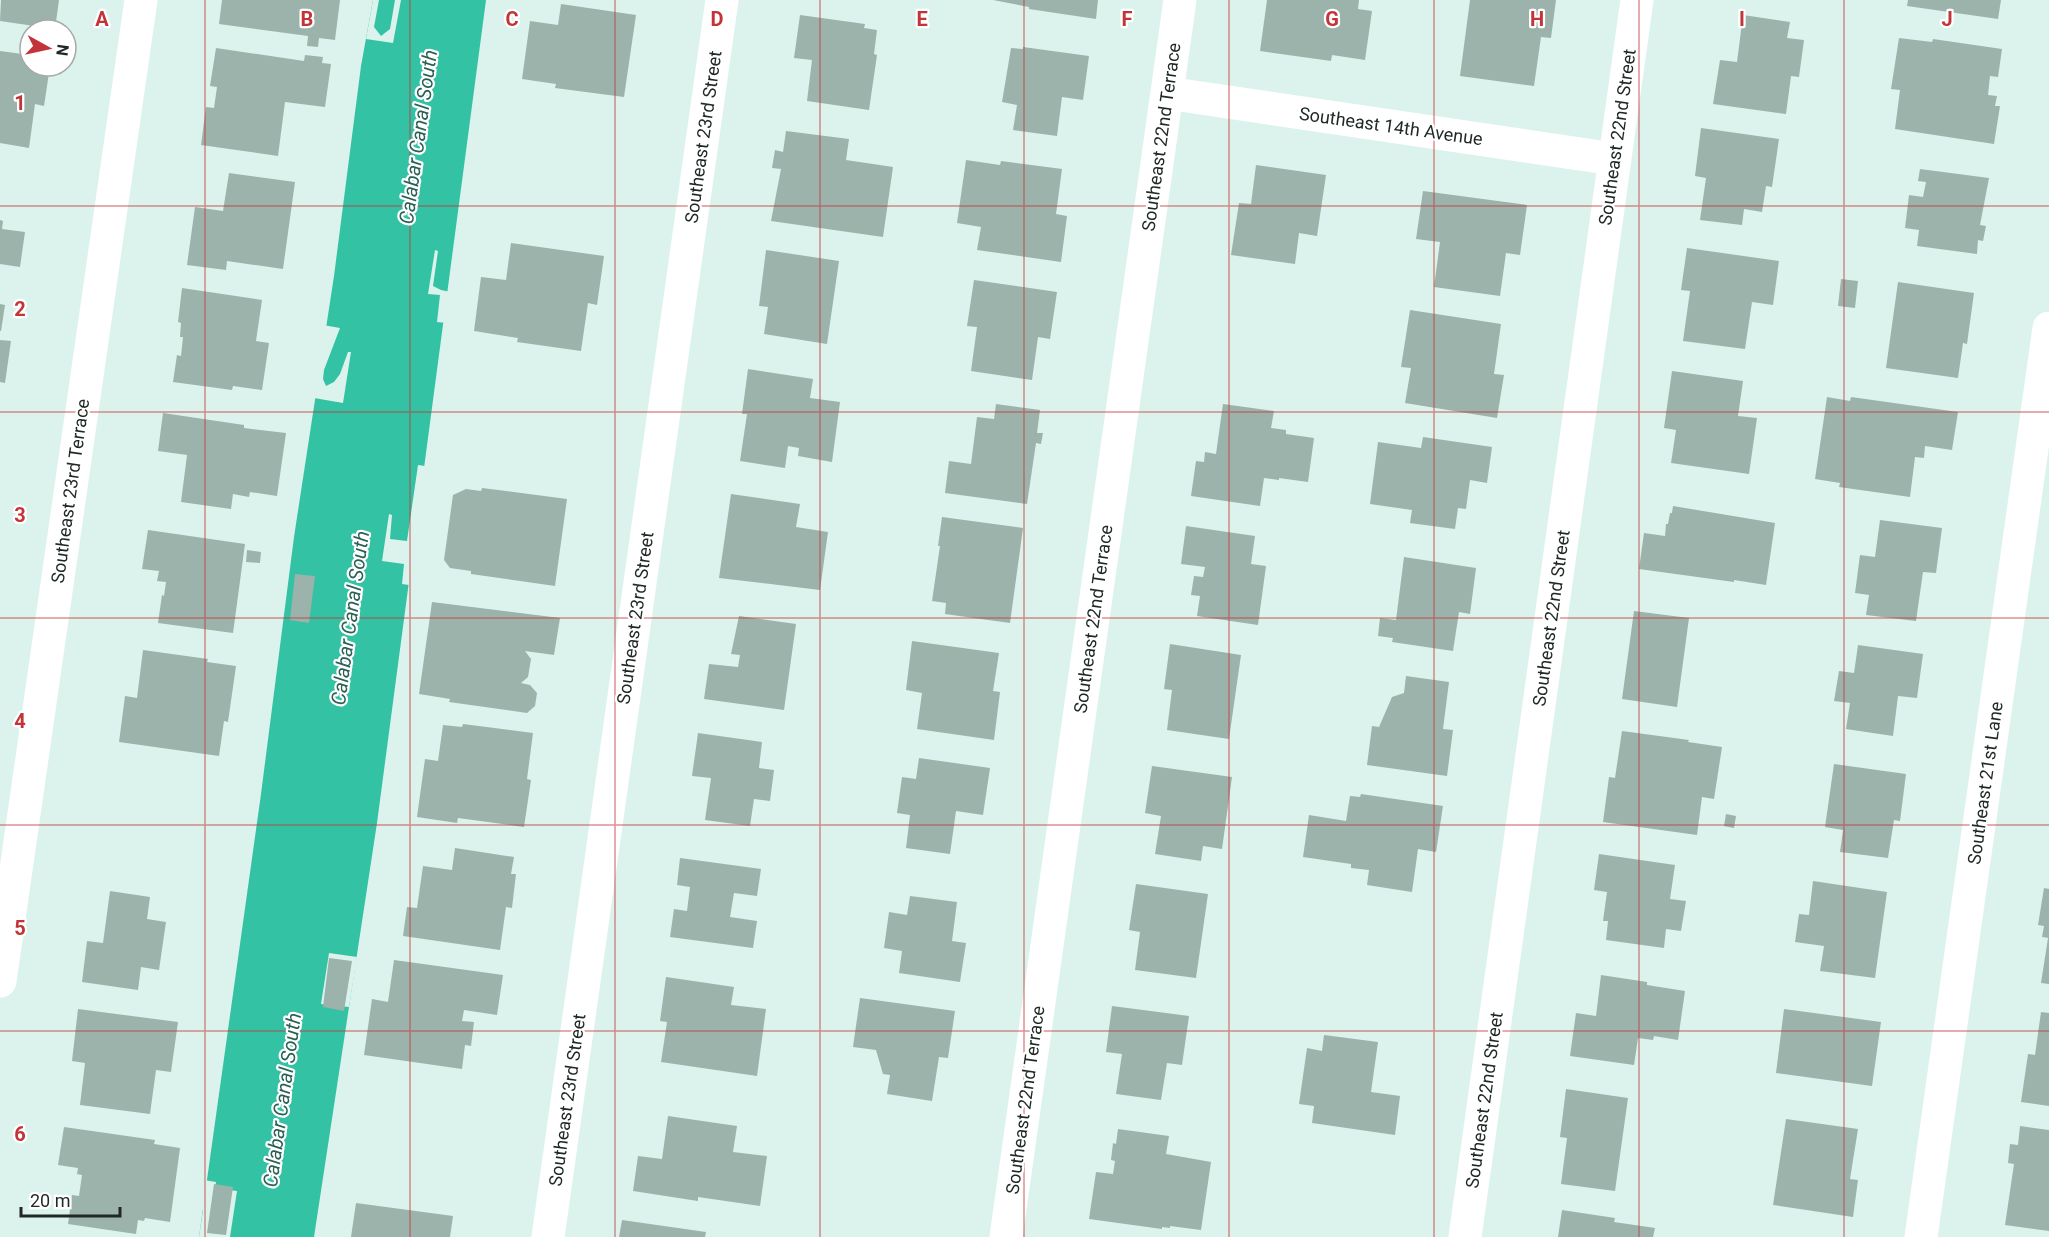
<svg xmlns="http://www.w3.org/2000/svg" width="2049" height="1237" font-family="Roboto,sans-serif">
	<rect width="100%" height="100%" fill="#dbf3ec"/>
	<path fill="#33c2a3" d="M373 0H486L377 823 314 1237H199L261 794 294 537 334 276 361 66Z"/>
	<path fill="#dbf3ec" d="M373 0H379L374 27 381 36 390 29 395 0H401L393 43 366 39Z
		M435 250 438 251 433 286 441 290 451 292 447 323 437 322 440 295 428 294Z
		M323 325 340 328 324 370 323 379 326 386 334 382 340 374 348 352H351L343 403 314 398 321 355 318 354Z
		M418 465 425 466 419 510H422L419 532H417L409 585 402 584 404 564 382 561 389 514 392 515 390 539 407 541Z
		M329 953 357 957 349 1007 321 1004Z
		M204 1180 216 1182 210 1222 229 1190 237 1191 230 1237H199L203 1210 200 1209Z"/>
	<path fill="#9cb3ac" d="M1 0H59L55 29 0 21Z
		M222 0H340L335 40 319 38 318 47 307 46 308 36 219 24Z
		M993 0H1098L1096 19 1029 9V7Z
		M1267 0H1359L1358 9 1372 11 1365 60 1332 55 1331 61 1260 51Z
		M1470 0H1556L1551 38 1541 37 1534 86 1460 76Z
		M1908 0H2001L1998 19 1907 6Z
		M561 4 636 15 624 97 555 88 556 84 522 79 530 21 558 25Z
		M800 15 865 24 864 28 877 30 874 54 877 55 869 110 807 101 812 60 794 58Z
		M1743 15 1790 22 1787 38 1804 40 1799 77 1791 76 1786 114 1713 104 1720 60 1737 62Z
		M1899 38 1932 42 1933 39 2002 49 1998 77 1990 76 1988 95 1997 96 1995 106H2000L1994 144 1895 129 1900 90 1891 89Z
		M1023 47 1089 56 1083 100 1062 97 1057 136 1013 130 1017 105 1002 102 1011 48 1023 49Z
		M216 48 304 61 305 55 323 57 322 63 331 64 325 107 285 102 278 156 201 145 206 107 214 108 217 87 210 86Z
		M0 51 30 55V66H50L44 106 35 104 29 148 0 143Z
		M1701 128 1779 139 1772 187 1766 186 1762 212 1744 209 1742 225 1700 220 1706 178 1695 176Z
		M786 131 849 139 846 160 893 167 883 237 771 221 781 169 772 168 775 150 783 152Z
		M966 160 1000 165 1001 161 1062 169 1056 214 1067 216 1061 262 977 250 981 227 957 223Z
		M1256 165 1326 175 1317 236 1299 233 1295 264 1231 255 1239 203 1251 204Z
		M1920 169 1989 178 1980 225 1986 226 1983 241 1978 240 1977 254 1917 246 1919 230 1905 228 1909 195 1923 197 1926 182 1918 181Z
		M229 173 295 182 283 269 227 261 226 270 187 265 195 207 223 211Z
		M1423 191 1527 205 1520 255 1506 253 1500 296 1434 287 1440 242 1416 239Z
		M0 220 3 221 2 229 25 232 20 267 0 264Z
		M511 243 604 256 597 305 588 303 581 351 517 342 518 338 474 331 481 277 506 280Z
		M1687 248 1779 261 1773 305 1752 302 1745 349 1683 341 1690 291 1681 290Z
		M766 250 839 261 827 344 764 334 768 307 759 306Z
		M1841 279 1858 281 1855 308 1838 306Z
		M974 280 1057 292 1050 339 1038 337 1032 380 971 371 977 327 967 326Z
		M1898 282 1974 293 1967 344 1963 343 1958 378 1886 368Z
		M182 288 262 300 256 341 269 343 262 390 233 386 232 390 173 382 177 355 181 356 183 337H180L181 323 178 322Z
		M0 304 5 305 1 331H0Z
		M1410 310 1501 324 1494 374 1504 375 1497 418 1405 403 1411 368 1401 367Z
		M0 340 11 341 5 383 0 382Z
		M748 369 813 379 810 398 840 402 832 462 798 456 799 448 788 446 785 468 740 461 747 414H742Z
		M1672 371 1743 381 1738 416 1757 418 1749 474 1671 463 1676 430 1664 428Z
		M1827 397 1850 401 1851 397 1958 412 1952 450 1925 446 1924 458 1915 457 1910 497 1839 487 1840 483 1815 479Z
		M996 404 1040 410 1037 433H1043L1041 444 1036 443 1027 504 945 493 949 461 971 464 977 417 994 419Z
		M1223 404 1274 411 1271 428 1286 430V434L1314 438 1308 482 1279 478V480L1264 478 1260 506 1191 496 1196 461 1204 462 1205 452 1216 454Z
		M163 413 244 425V428L286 433 277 496 250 492 249 497 233 494 231 509 181 502 187 455 158 451Z
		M1423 437 1492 447 1487 483 1470 480 1466 509 1458 508 1455 529 1410 523 1412 510 1370 504 1378 442 1421 448Z
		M482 488 567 499 555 586 471 574V571L450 568 444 560 453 495 466 489 481 491Z
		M731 494 800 504 796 527 828 532 820 590 719 578Z
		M1673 506 1775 523 1766 585 1734 580V582L1639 569 1644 533 1665 536 1666 524H1668L1670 513H1672Z
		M942 517 1023 528 1010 623 945 614 946 603 932 601 940 546H938Z
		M1880 520 1942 528 1936 573 1923 572 1916 621 1866 615 1869 595 1855 593 1860 555 1875 557Z
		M1186 526 1255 536 1251 564 1266 566 1258 625 1197 616 1200 596 1191 595 1194 576 1203 577 1205 567 1181 564Z
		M148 530 245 544 233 633 158 623 162 595 164 596 166 582 157 581 159 571 142 569Z
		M247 550 261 552 260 563 246 562Z
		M1404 557 1476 568 1470 614 1459 612 1453 651 1392 642 1393 638 1378 636 1380 618 1396 620Z
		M295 574 315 576 309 623 290 620Z
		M432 602 560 618 554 655 525 651 531 659 528 677 521 683 530 685 537 693 535 706 527 713 449 702 450 699 419 694Z
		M1634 611 1689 618 1677 707 1622 699Z
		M739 616 796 624 784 710 704 699 709 664 738 667 740 655 731 654Z
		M912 641 999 653 993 691 1000 692 994 740 917 729 922 693 906 690Z
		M1170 644 1241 655 1229 739 1167 730 1172 690 1164 689Z
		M1858 645 1923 654 1917 698 1898 696 1893 736 1846 729 1850 703 1834 701 1839 671 1854 673Z
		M143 650 208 659 207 662 236 666 228 722 224 721 219 756 119 742 125 696 137 698Z
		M1406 676 1449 682 1443 729 1453 730 1447 776 1367 765 1372 726 1379 727 1392 697 1404 693Z
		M463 724 533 733 527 779 531 780 524 827 458 818 457 823 417 817 425 759 438 761 443 725 462 727Z
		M1622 731 1689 740 1688 742 1722 747 1714 799 1702 797 1697 835 1603 822 1609 777 1615 778Z
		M698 733 762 742 759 768 774 770 770 801 754 799 750 826 705 820 711 778 692 776Z
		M919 758 990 768 983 815 956 811 950 854 906 848 910 815 897 813 902 777 916 779Z
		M1834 764 1906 774 1900 821 1894 820 1888 858 1840 852 1843 830 1825 827Z
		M1152 766 1232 777 1222 849 1203 846 1201 861 1155 854 1161 816 1145 813Z
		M1361 794 1443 806 1436 852 1418 849 1412 892 1367 885 1369 870 1351 868V864L1303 857 1309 815 1346 821 1350 796 1360 797Z
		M1726 814 1736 816 1734 828 1724 826Z
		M455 848 514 857 511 874H516L512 908 506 907 500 950 403 936 407 907 417 908 423 866 452 870Z
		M1599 854 1675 865 1670 899 1686 901 1681 931 1666 929 1664 948 1606 940 1608 921H1603L1607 892 1594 890Z
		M680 858 761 869 757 896 734 893 730 917 757 921 753 948 670 937 674 909 687 911 690 887 677 885Z
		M1813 881 1887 892 1875 978 1820 971 1824 946 1795 942 1799 914 1809 915Z
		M1136 884 1208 894 1196 978 1135 970 1140 932 1129 930Z
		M2044 888 2049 889V938L2042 937 2044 926 2038 925Z
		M110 891 150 897 147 919 166 922 159 970 141 967 138 990 82 982 87 941 103 943Z
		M910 896 957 902 952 941 966 943 960 982 899 973 902 951 884 948 889 912 907 915Z
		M2048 938H2049V984L2041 983Z
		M329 958 352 961 344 1011 323 1007Z
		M394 960 503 975 497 1015 464 1010 462 1021 474 1022 471 1046 465 1045 462 1069 364 1055 372 999 388 1002Z
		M1601 975 1647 982V985L1685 991 1678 1040 1654 1036 1653 1040 1638 1038 1634 1065 1570 1056 1576 1013 1596 1016Z
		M666 977 734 987 731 1005 766 1009 757 1076 661 1062 667 1022 660 1021Z
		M860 998 955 1011 948 1058 939 1057 932 1101 887 1094 890 1075 883 1074 876 1050 853 1047Z
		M1112 1006 1189 1016 1182 1065 1167 1063 1161 1100 1116 1094 1122 1054 1106 1052Z
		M78 1009 178 1022 171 1072 156 1070 150 1114 80 1105 85 1063 72 1061Z
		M1784 1009 1881 1022 1872 1086 1776 1073Z
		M2041 1012 2049 1013V1106L2021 1102 2028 1054 2035 1055Z
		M1324 1035 1378 1042 1371 1092 1400 1096 1395 1135 1312 1123 1314 1106 1299 1104 1307 1048 1322 1051Z
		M1566 1089 1628 1098 1615 1191 1561 1184 1567 1138 1560 1137Z
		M668 1116 737 1126 733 1152 767 1156 760 1206 698 1197V1201L633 1191 638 1156 662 1159Z
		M1786 1119 1858 1129 1850 1179 1858 1180 1853 1217 1773 1205Z
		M2020 1126 2049 1130V1231L2005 1225 2014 1164 2008 1163 2010 1144 2018 1145Z
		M64 1127 155 1140 154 1144 180 1148 170 1222 145 1218 144 1221 138 1220 136 1234 68 1224 72 1195 79 1196 82 1175 77 1174 78 1168 58 1165Z
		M1118 1129 1169 1136 1166 1154 1211 1162 1201 1230 1170 1226V1228L1162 1227V1229L1089 1219 1096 1172 1113 1174 1115 1161 1111 1160 1113 1143 1116 1144Z
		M214 1184 233 1187 226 1235 207 1233Z
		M356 1203 453 1216 450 1237H351Z
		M1562 1210 1615 1218 1614 1222 1655 1228 1653 1237H1558Z
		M622 1220 706 1232 705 1237H619Z"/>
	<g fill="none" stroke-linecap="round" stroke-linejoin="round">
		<path stroke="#fff" stroke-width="33" d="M1167 93 1614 159
			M0 981 141 0
			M548 1237 722 0
			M1006 1237 1180 0
			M1465 1237 1637 0
			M1921 1237 2049 328"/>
	</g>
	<path fill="none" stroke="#c33438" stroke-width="1.5" stroke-opacity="0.55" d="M205 0V1237M410 0V1237M615 0V1237M820 0V1237M1024 0V1237M1229 0V1237M1434 0V1237M1639 0V1237M1844 0V1237M0 206H2049M0 412H2049M0 618H2049M0 825H2049M0 1031H2049"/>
	<g text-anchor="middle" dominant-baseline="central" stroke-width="4.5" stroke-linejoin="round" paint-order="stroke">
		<g font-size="18" fill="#1f2825" stroke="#fff">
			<text transform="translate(1391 126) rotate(8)">Southeast 14th Avenue</text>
			<text transform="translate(703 137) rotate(-82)">Southeast 23rd Street</text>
			<text transform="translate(1161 137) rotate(-82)">Southeast 22nd Terrace</text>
			<text transform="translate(1617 137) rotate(-82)">Southeast 22nd Street</text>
			<text transform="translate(70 491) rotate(-82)">Southeast 23rd Terrace</text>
			<text transform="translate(635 618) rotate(-82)">Southeast 23rd Street</text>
			<text transform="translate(1551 618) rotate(-82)">Southeast 22nd Street</text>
			<text transform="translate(1093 619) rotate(-82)">Southeast 22nd Terrace</text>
			<text transform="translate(1985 783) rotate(-82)">Southeast 21st Lane</text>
			<text transform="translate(567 1100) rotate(-82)">Southeast 23rd Street</text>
			<text transform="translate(1025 1100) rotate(-82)">Southeast 22nd Terrace</text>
			<text transform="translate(1484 1100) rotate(-82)">Southeast 22nd Street</text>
		</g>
		<g font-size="20" font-style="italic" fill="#2a6153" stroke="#fff">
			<text transform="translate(418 137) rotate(-82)">Calabar Canal South</text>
			<text transform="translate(350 618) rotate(-82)">Calabar Canal South</text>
			<text transform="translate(282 1100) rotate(-82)">Calabar Canal South</text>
		</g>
	</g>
	<g font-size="20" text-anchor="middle" font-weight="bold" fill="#c33438" stroke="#fff" stroke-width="4.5" stroke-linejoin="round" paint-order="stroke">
		<text x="102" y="26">A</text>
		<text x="307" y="26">B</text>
		<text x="512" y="26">C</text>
		<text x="717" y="26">D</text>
		<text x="922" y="26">E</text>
		<text x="1127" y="26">F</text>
		<text x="1332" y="26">G</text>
		<text x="1537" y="26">H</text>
		<text x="1742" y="26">I</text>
		<text x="1947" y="26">J</text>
		<text x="20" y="110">1</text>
		<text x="20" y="316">2</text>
		<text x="20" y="522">3</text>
		<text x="20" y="728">4</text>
		<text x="20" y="935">5</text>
		<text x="20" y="1141">6</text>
	</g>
	<g transform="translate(48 48) rotate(98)"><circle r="28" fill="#ffffff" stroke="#a5a9a8" stroke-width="1.5"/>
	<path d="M0-4.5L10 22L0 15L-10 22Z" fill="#c33438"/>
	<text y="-9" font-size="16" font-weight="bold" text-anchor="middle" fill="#1f2825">N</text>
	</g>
	<path d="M21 1207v9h99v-9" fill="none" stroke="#1f2825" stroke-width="3"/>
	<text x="30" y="1207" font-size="18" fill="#1f2825" stroke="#ffffff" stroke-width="4.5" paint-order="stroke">20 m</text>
</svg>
